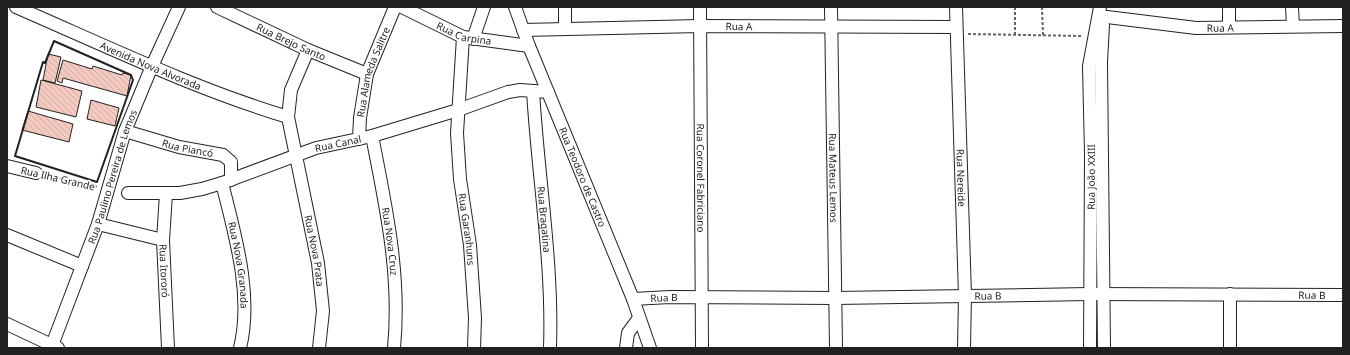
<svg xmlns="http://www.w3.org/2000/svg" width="1350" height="355" font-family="'Noto Sans',sans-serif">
	<defs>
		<pattern id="building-back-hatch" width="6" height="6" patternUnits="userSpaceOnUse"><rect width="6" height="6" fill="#f3c9c0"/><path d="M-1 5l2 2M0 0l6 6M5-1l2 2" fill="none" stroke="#d0aca5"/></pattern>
	</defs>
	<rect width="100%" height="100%" fill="#fff"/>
	<path fill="url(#building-back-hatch)" stroke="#222" d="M48 54 61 57 55 83 43 80Z
		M63 60 92 69 93 66 122 75 123 73 131 75 127 96 63 78 62 83 57 81Z
		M41 80 82 91 76 117 36 107Z
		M91 100 119 108 115 126 87 119Z
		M28 111 73 124 69 142 22 130Z"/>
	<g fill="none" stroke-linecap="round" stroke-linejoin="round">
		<g stroke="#222" stroke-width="14">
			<g id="minor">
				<path id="s1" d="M16 7C106 46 195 89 288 117"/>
				<path id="s2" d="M217 7 308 50 367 74"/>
				<path id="s3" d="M402 7 463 37 529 46"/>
				<path id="s4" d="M515 7 529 46 633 299 650 348"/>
				<path d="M565 7V29"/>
				<path id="s5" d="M700 7 702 348"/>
				<path id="s6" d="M831 7 836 348"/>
				<path id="s7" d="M956 7 965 296 964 348"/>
				<path d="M1229 7V27"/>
				<path d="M1292 7 1293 26"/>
				<path id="s8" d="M1099 16 1196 28 1343 26"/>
				<path d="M1103 25 1101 62 1104 348"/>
				<path id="s9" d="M523 30 700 26 956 27"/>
				<path id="s10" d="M463 37 457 133 460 179 470 245 475 318 474 348"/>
				<path d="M473 39 484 7"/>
				<path id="s11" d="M308 50 291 90 288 117 318 263 323 311 319 348"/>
				<path id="s12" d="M533 91C538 177 553 262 550 348"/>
				<path id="s13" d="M125 131 179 147 223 155 231 162V180"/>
				<path id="s14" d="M372 136C386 207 401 275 394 348"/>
				<path id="s15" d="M359 139 360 118 367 74 395 7"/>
				<path d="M7 166 36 173"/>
				<path id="s16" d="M222 183C235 235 253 295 240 348"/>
				<path id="s17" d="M128 193H180L202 189 222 183 316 148 372 136 458 110 508 92 520 90 548 92"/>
				<path id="s18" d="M166 194 163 240 168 348"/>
				<path d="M98 224 163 240"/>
				<path d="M7 235 82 266"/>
				<path d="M1230 294V348"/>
				<path id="s19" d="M633 299 670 297 835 298 1090 294 1343 295"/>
				<path d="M7 324 58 348"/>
				<path id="s20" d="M51 348 98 224 125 131 152 66 179 7"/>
				<path d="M626 348 628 333 639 318"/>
				<path id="s21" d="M1090 348 1091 154 1089 66 1100 7"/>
			</g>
		</g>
		<path stroke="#646464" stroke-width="2" stroke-dasharray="3 2" stroke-linecap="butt" d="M1015 7V35
			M1042 7 1043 35
			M968 34 1083 36
			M45 175 98 187"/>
		<use href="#minor" stroke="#fff" stroke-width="12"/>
		<path stroke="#222" stroke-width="2" d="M54 41 131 75 133 80 97 182 15 156 43 62 45 63Z"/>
	</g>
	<g text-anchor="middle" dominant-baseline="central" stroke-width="3" stroke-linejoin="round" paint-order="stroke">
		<g font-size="10" fill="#222" stroke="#fff">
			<text stroke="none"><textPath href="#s9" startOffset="216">Rua A</textPath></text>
			<text stroke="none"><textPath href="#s8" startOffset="122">Rua A</textPath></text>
			<text stroke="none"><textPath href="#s3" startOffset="68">Rua Carpina</textPath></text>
			<text stroke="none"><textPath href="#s2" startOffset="82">Rua Brejo Santo</textPath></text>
			<text stroke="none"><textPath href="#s1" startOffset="147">Avenida Nova Alvorada</textPath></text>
			<text stroke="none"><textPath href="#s15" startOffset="69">Rua Alameda Salitre</textPath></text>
			<text stroke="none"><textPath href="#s17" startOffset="218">Rua Canal</textPath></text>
			<text stroke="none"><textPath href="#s13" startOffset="65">Rua Piancó</textPath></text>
			<text stroke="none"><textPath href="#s20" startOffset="182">Rua Paulino Pereira de Lemos</textPath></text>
			<text stroke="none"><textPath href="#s4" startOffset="183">Rua Teodoro de Castro</textPath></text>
			<text stroke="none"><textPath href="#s6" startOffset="171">Rua Mateus Lemos</textPath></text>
			<text stroke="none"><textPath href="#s7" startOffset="171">Rua Nereide</textPath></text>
			<text stroke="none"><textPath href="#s21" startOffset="171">Rua João XXIII</textPath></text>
			<text transform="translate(58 178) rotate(13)">Rua Ilha Grande</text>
			<text stroke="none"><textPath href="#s5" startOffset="171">Rua Coronel Fabriciano</textPath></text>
			<text stroke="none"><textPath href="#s12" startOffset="129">Rua Bragatina</textPath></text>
			<text stroke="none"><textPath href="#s10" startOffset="193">Rua Garanhuns</textPath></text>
			<text stroke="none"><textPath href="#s14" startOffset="107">Rua Nova Cruz</textPath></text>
			<text stroke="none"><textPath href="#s11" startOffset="207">Rua Nova Prata</textPath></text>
			<text stroke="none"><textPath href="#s16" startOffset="84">Rua Nova Granada</textPath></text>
			<text stroke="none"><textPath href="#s18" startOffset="77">Rua Itororó</textPath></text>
			<text stroke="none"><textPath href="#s19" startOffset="355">Rua B</textPath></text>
			<text stroke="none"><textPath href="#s19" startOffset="679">Rua B</textPath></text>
			<text stroke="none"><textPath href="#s19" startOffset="31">Rua B</textPath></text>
		</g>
	</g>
	<rect width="1350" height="355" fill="none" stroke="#222222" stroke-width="16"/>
</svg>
